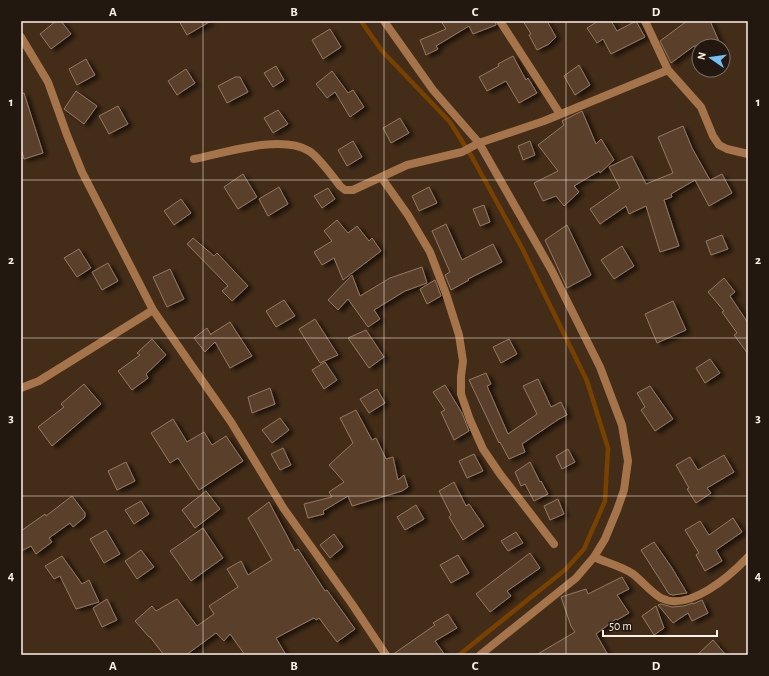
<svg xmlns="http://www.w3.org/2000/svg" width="769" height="676" font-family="'Alegreya Sans',sans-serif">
	<defs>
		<filter id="shadow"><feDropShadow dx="4.5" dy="2.5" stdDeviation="2" flood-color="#0009"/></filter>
	</defs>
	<rect width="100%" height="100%" fill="#442d18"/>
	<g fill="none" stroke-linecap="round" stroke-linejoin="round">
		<path stroke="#784100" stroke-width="4.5" d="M361 21 382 51 450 122 472 157 522 248 587 381 608 448 605 501 584 549 566 569 459 655"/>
	</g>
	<path fill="#5a412c" stroke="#947861" filter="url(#shadow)" d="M56 21H61L71 34 51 49 40 34Z
		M179 21H211L187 35Z
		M441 21H495L496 25 473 34 469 26 436 46 438 49 426 55 420 40 446 29Z
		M523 21H547L556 37 549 44 537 50 529 35 531 34Z
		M598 21H611L617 31 636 21 645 37 611 54 603 39 597 43 587 28Z
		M687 21H710L721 46H694L671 63 660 41Z
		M330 29 341 47 323 59 312 40Z
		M513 56 526 80 528 78 537 93 519 103 506 81 487 91 479 77 499 66 498 64Z
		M86 59 95 75 77 85 69 69Z
		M579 65 590 85 575 95 564 76Z
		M276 66 284 80 273 87 264 73Z
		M186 69 195 83 177 95 168 81Z
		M332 71 348 93 353 90 364 107 350 117 335 92 327 98 316 84Z
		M235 77H240L248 92 227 103 218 86Z
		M76 91 97 106 84 124 64 109Z
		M24 93 43 153 24 159 21 148V94Z
		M118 106 128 124 109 134 99 116Z
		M278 110 288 124 273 133 264 118Z
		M582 111 596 144 601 139 614 160 600 173 599 171 574 186 579 192 564 206 556 196 543 201 534 183 558 171 538 145 564 125 562 121Z
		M400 118 409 133 391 143 383 128Z
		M683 126 692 148 710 180 722 174 732 193 709 206 695 180 671 194 672 197 664 200 679 246 660 252 646 206 629 214 626 206 600 224 590 209 620 188 609 167 632 156 646 184 673 173 658 137Z
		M353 141 362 157 347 166 338 150Z
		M530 141 535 155 523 160 518 146Z
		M243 174 257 197 238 209 224 187Z
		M279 187 288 204 268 216 259 199Z
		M429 187 437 203 419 211 412 196Z
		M328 188 335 199 322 208 314 196Z
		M181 199 191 213 174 225 164 211Z
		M484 205 490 222 480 226 473 209Z
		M337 220 348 233 357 226 369 241 372 238 381 251 343 280 334 258 322 265 314 252 332 241 324 231Z
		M446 224 462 260 493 244 502 262 468 279 469 280 451 290 445 275 450 272 432 231Z
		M567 225 591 275 567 288 545 240Z
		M722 235 728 249 711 255 706 241Z
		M193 238 214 256 217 253 248 286 232 301 222 291 228 286 187 244Z
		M622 246 634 266 614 279 601 260Z
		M79 249 91 268 77 277 64 258Z
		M108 263 118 281 102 290 92 272Z
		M422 267 427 283 405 291 374 310 380 319 368 327 348 299 338 310 328 300 352 275 360 296 390 278Z
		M170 269 184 299 167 307 153 277Z
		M724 278 735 292 730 296 748 323V354L734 335 737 333 722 312 724 311 708 292Z
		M435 280 441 296 427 304 420 289Z
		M284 300 295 316 276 327 266 311Z
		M673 301 686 330 657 343 645 314Z
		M315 319 338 355 320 363 299 329Z
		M230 322 252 356 230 368 215 342 205 352 194 338 207 328 211 335V334Z
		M366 330 384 357 369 368 348 338Z
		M152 339 166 355 146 374 148 378 132 390 118 371 140 355 137 353Z
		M509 339 517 354 501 363 493 347Z
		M710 359 720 373 705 383 696 368Z
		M325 362 337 380 324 389 312 370Z
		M486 373 491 384 487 386 508 434 537 414 523 386 538 379 551 407 561 402 567 415 559 419 522 444 525 452 509 459 500 442 499 443 469 380Z
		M84 384 101 404 52 446 38 427 64 407 61 404Z
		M445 385 462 413 469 431 454 440 441 412 445 410 433 392Z
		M650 386 673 419 655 431 641 410 645 407 637 393Z
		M270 388 275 404 252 413 248 397Z
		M377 389 385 403 369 413 360 399Z
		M356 410 372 440 376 438 386 459 393 457 398 480 404 475 408 487 402 491 352 506 348 496 323 511 324 514 308 518 304 504 332 497 329 492 344 482 329 465 353 443 340 418Z
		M280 418 289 430 272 443 262 430Z
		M173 419 187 442 204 432 212 445 226 436 243 461 199 490 178 458 170 463 151 433Z
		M283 448 291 465 280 470 271 454Z
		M568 449 575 462 562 469 556 456Z
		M474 454 483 471 467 478 459 461Z
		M724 455 734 472 707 488 711 493 696 503 687 489 689 488 676 465 690 457 698 470Z
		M126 462 135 481 117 490 108 471Z
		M530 462 540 482 541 481 548 494 534 501 525 484 521 486 515 472Z
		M454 482 466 506 469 504 484 526 463 540 449 517 451 515 439 491Z
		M206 491 220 509 195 528 182 510Z
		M72 496 85 513V517L73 527 70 523 49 538 52 542 36 554 31 546 21 551V531L45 514 46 516Z
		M558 499 564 514 550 520 544 506Z
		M141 501 149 514 134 524 125 510Z
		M269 502 295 551 298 549 325 591 327 590 355 629 337 642 319 618 316 620 314 618 276 638 286 655H245L230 634 224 641 216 633 186 655H164L150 637H149L135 621 152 606 156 611 177 599 197 626 214 614 209 606 238 587 227 569 241 561 248 575 272 560 248 518Z
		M416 505 424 519 405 530 397 517Z
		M733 518 742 532 716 550 722 561 705 571 696 555 699 553 685 530 700 521 709 535Z
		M203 528 223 558 191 581 170 551Z
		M106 530 120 554 104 563 90 539Z
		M516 532 523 543 508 551 501 541Z
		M334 534 343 547 330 558 320 545Z
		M654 542 672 568 687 593 673 595 669 594 641 550Z
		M141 550 154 567 137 579 125 561Z
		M530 553 540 568 507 591 511 596 490 612 476 594Z
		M458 555 469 573 451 583 440 565Z
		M62 556 82 584 89 580 99 602 76 609 60 576 54 579 45 566Z
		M622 577 629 589 617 595 629 613 617 620 616 619 596 634 608 655H536L575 632 571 626 561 597 586 589 588 594Z
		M107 599 117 620 102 627 93 608Z
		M702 600 708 613 692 621 688 613 673 623 658 605 661 604 672 607 684 606 693 603V604Z
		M656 606 664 628 654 635 642 616Z
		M448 614 457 628 435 641 445 655H392L435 625 433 623Z
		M713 640 726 655H697Z"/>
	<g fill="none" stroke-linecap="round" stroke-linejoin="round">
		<path stroke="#a5744a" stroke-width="8" d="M384 21 433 90 479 143 552 271 600 367 622 425 628 461 624 490 617 510 605 539 594 557 576 578 480 655
			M500 21 560 114
			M645 21 668 70
			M21 37 48 82 67 135 82 172 153 310 231 422 284 509 352 604 386 655
			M194 159C225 153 280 134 309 151 316 155 334 178 340 186L345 190H353L407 165 462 152 479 143 544 121 668 70 701 107 713 136 719 145 727 149 748 154
			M381 177 408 215 430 252 446 294 459 335 463 361 461 376V394L470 420 483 449 500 474 554 544
			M21 388 39 381 153 310
			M594 557C605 562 624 567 633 574 642 581 652 593 661 598 689 612 730 576 748 557"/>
	</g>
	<path fill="none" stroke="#fef1e7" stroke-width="1" stroke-opacity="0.55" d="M203 21V655M384 21V655M566 21V655M21 180H748M21 338H748M21 496H748"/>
	<rect width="769" height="676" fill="none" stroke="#23180f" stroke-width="44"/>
	<g transform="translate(711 58) rotate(283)"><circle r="19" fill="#23180f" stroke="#7b6f65"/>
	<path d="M0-3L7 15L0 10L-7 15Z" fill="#74c0f6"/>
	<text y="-6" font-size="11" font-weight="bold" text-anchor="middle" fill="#fef1e7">N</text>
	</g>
	<path d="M603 630v6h114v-6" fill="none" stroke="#fef1e7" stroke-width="2"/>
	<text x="609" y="630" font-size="12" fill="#fef1e7" stroke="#23180f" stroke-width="3" paint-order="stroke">50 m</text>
	<rect x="22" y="22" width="725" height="632" fill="none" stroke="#fef1e7" stroke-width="1.5"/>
	<g font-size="13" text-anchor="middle" font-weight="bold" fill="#fef1e7">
		<text x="113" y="16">A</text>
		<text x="294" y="16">B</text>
		<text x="475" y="16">C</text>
		<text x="656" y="16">D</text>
		<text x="11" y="106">1</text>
		<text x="758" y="106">1</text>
		<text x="11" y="264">2</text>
		<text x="758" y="264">2</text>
		<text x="11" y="422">3</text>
		<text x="758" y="422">3</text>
		<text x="11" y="580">4</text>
		<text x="758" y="580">4</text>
		<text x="113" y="670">A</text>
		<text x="294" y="670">B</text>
		<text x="475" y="670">C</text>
		<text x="656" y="670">D</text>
	</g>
</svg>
